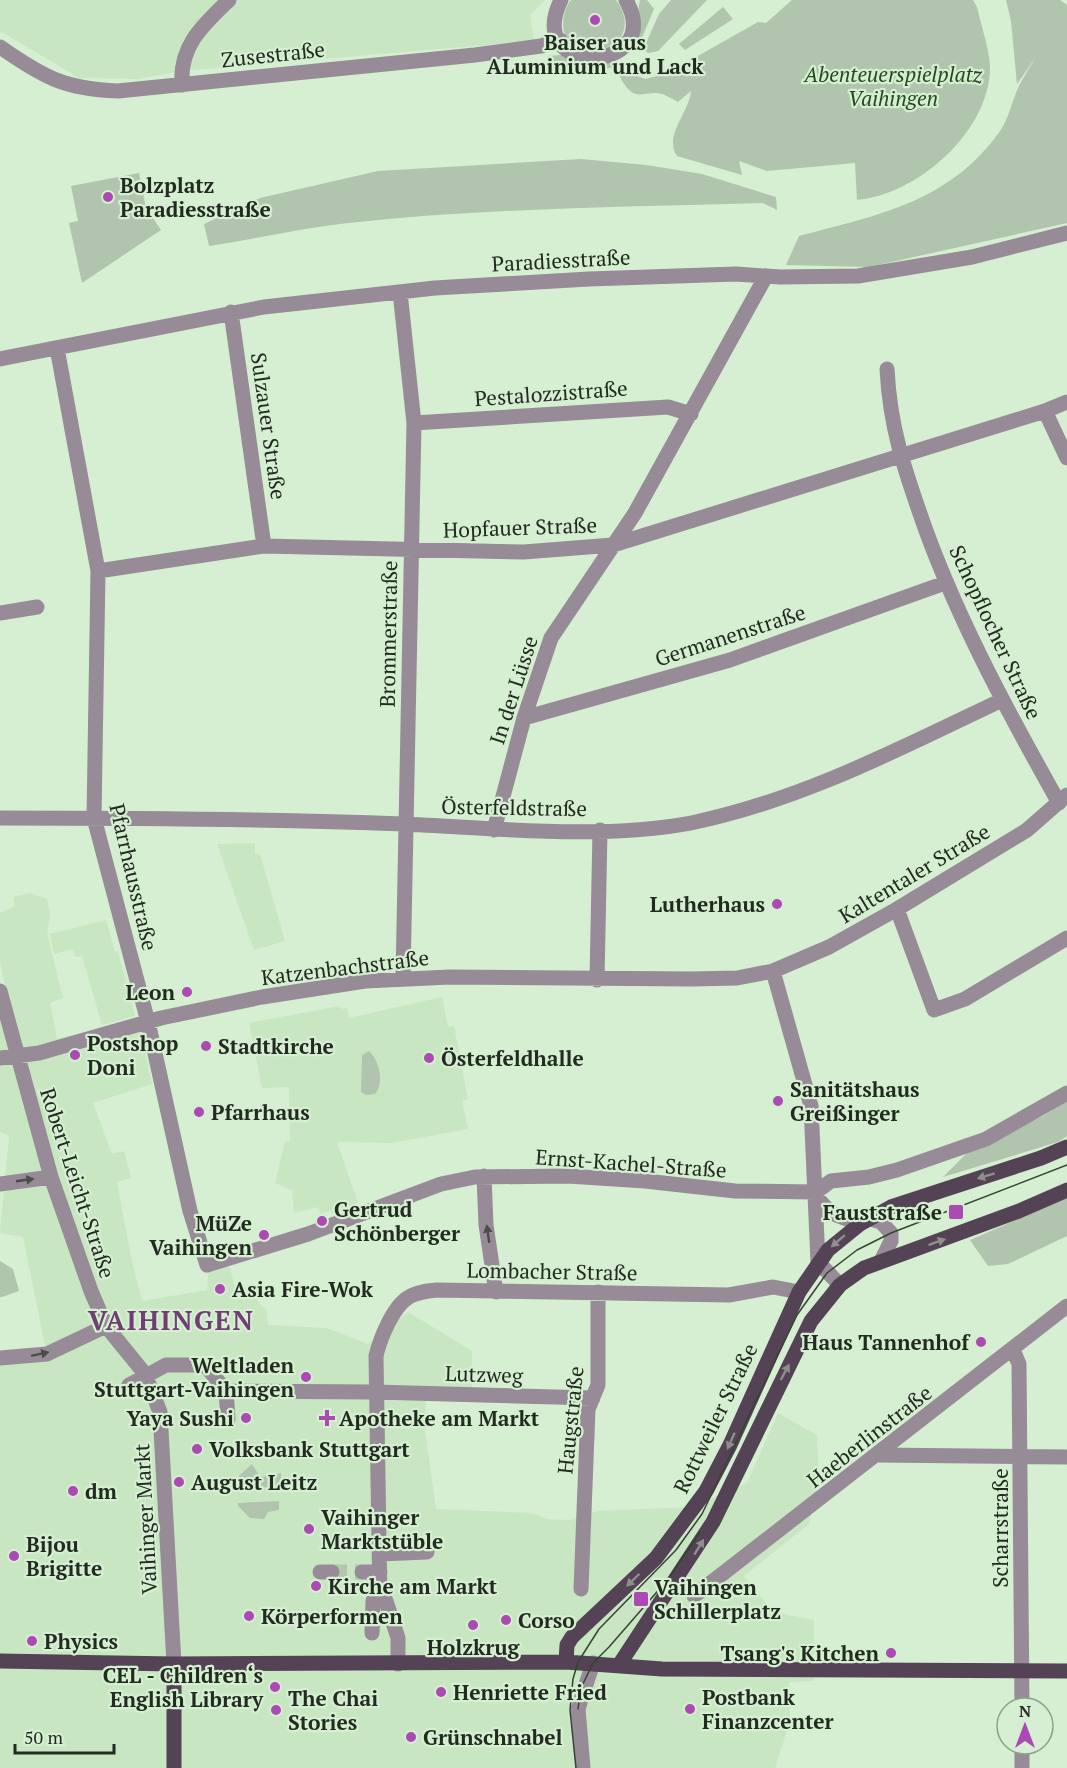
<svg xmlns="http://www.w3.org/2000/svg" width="1067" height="1768" font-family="'PT Serif',serif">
	<rect width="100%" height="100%" fill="#d6eed1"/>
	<path fill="#c8e6c2" d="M0 0H545L530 15 534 41 182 71 138 79 79 78 0 31Z
		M255 843V854H260L285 941 254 950 217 844Z
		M30 893 47 899 50 915 47 933 63 998 50 1003 57 1039 138 1019 152 1084 93 1103 112 1154 124 1151 131 1178 117 1182 132 1262 142 1301 207 1290 209 1267 228 1262 238 1297 257 1299 261 1306 266 1309 268 1325 327 1328 368 1344 408 1312 472 1351V1395L426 1394 425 1430 436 1509 531 1513 547 1519 570 1520 598 1511 691 1507 747 1483 778 1413 817 1435 819 1484 809 1524 744 1576 773 1612 814 1620V1681L789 1682 790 1721 775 1768H0V1358L47 1356 23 1237 0 1233 9 1136 0 1132V1010L10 1008 0 962V913L15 906 13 897Z
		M106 920 115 952 118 951 135 1016 102 1025 82 956 75 957 73 949 54 954 50 934Z
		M442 997 448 1027 454 1026 468 1099 462 1101 468 1129 391 1143 337 1142 358 1203 332 1214 330 1211 321 1214 318 1207 294 1213 292 1190 275 1183 285 1141H290L289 1087 262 1088 249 1023 340 1006 341 1009 347 1008 349 1018Z"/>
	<path fill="#b1c4ae" d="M571 0H616C632 21 626 44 600 50 596 50 590 53 586 53 560 49 558 16 571 0Z
		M640 0H647L654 9 638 47C636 41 638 7 640 0Z
		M671 0H707L658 51 649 53 643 50 659 14Z
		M792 0H973L977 7C981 26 989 47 990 66 991 130 918 195 857 200L855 163 767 171 739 161 742 175 677 156C663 136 690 111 691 91L678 102C674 100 669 97 665 95 643 87 636 108 619 75L625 71 645 79 666 74 758 22 766 23Z
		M1006 0H1060L1067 5V223L869 267 786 265 799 236C878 215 950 202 1000 131 1008 120 1011 105 1016 93 1021 80 1029 69 1036 57L1017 84 1011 21Z
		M723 7 733 19 685 50 679 44Z
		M561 55C582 60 593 67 615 60L623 64C585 77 583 65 548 60L547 56Z
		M581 159 646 165 702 174 776 197 777 210 763 203C625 207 486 208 348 223 302 228 255 239 209 246L204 224 260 198 378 171Z
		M139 173 146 208 161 230 82 283 69 223 78 221 71 186Z
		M369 1051C379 1060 385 1083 375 1094L366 1095 361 1092 362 1055Z
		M1067 1101V1136L1058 1142 943 1177 970 1150 1043 1116Z
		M1067 1198V1236L1008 1264 988 1266 970 1240Z
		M0 1261 13 1269 19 1291 2 1297H0Z
		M252 1464 260 1477 281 1473V1487L238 1488V1477Z
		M279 1501V1510L268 1512 264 1519 250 1518 238 1506V1503Z"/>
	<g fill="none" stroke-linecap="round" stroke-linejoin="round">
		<path stroke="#b2c7ae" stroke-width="15" stroke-dasharray="15 8" stroke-linecap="butt" d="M332 1572H362"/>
		<path stroke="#968b96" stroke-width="15" d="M561 0C522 80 667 74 626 0
			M0 47C43 77 64 89 118 91L475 55 541 46 560 40
			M182 85C179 46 203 25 229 0
			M400 292 414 423 403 978
			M231 312 264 546
			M57 348 98 571 94 818 148 1022 190 1211 207 1265 308 1234 441 1184 475 1177 568 1176 645 1181 735 1191 816 1192
			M0 359 264 307 435 288 589 279 736 274 780 277 858 276 972 257 1067 233
			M887 369C890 429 905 471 925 528 960 624 1009 714 1059 803
			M1045 411 1067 458
			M414 423 668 407 691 414
			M98 571 264 546 524 552 613 545 1045 411 1067 402
			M0 613 37 607
			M524 718 730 660 945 583
			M0 818C134 818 269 819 403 824 494 828 601 840 691 823 802 800 901 748 1002 700
			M494 830 524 718 551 638 635 513 766 276
			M897 909 934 1010 965 999 1067 938
			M773 971 811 1106 818 1262 840 1285
			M597 980 600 830
			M0 991 51 1177 91 1291 106 1326 145 1374 160 1412 174 1664
			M0 1058 39 1053 161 1018 262 997 365 981 450 977 692 979 737 978 773 971 829 947 897 909 1027 830 1067 795
			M484 1176 486 1225 496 1292
			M0 1184 51 1177
			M816 1192 831 1181 869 1177 897 1170 986 1139 1067 1093
			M816 1197 831 1213 860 1224
			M868 1218 881 1222 891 1233V1241L881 1261
			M1013 1350 1019 1364 1022 1708
			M0 1358 47 1354 106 1326
			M129 1385 166 1365H205L226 1391
			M226 1391 375 1392 593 1398
			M226 1391 228 1419
			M878 1455 1067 1457
			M380 1554 427 1552
			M320 1572H332
			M362 1572H380
			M581 1589 588 1409 598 1385V1292
			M694 1596 1067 1306
			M380 1601 376 1356C380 1339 393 1306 409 1297 417 1292 427 1291 437 1290L729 1295 773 1287 799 1292
			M372 1633 373 1601H386L398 1638V1664
			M583 1768 578 1709 593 1663
			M1022 1768V1744"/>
		<path stroke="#544255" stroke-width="15" d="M0 1661 174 1664 566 1662 662 1669 1067 1671
			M566 1662 567 1645 572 1637 656 1558 706 1491 730 1445 799 1292 828 1250 860 1224 891 1207 1041 1158 1067 1147
			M174 1664V1768
			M619 1665 713 1522 811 1321 840 1285 864 1268 1019 1211 1067 1190"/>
		<path stroke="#384235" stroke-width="1.5" d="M578 1709 581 1688 593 1663 609 1647 669 1578 700 1532
			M576 1768 570 1710 573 1679 578 1662 599 1629 676 1550 702 1514 797 1315 827 1273 857 1250 891 1233 1067 1165"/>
	</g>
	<defs><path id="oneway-solid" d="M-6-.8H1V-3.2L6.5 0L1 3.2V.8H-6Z" transform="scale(1.5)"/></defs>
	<g fill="#8e8f8d">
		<use href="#oneway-solid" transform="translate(986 1176) rotate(163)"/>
		<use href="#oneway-solid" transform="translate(838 1241) rotate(139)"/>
		<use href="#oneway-solid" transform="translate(937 1242) rotate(-20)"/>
		<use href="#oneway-solid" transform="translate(785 1372) rotate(-62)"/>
		<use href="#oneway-solid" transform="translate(731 1441) rotate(114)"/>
		<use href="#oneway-solid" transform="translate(699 1547) rotate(-59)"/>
		<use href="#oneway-solid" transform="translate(633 1580) rotate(136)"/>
	</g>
	<g fill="#4b4d49">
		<use href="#oneway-solid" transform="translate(25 1180) rotate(-8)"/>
		<use href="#oneway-solid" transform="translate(488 1234) rotate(-98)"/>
		<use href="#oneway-solid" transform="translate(40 1354) rotate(-12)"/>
	</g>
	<g fill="#aa4ab2" stroke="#d6eed1" stroke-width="2">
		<circle cx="595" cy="20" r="6"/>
		<circle cx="108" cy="197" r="6"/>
		<circle cx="777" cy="904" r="6"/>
		<circle cx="187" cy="992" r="6"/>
		<circle cx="206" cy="1046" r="6"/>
		<circle cx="75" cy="1055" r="6"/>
		<circle cx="429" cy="1058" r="6"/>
		<circle cx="778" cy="1101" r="6"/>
		<circle cx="199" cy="1112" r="6"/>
		<rect x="948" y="1204" width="16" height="16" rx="3"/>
		<circle cx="322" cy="1221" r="6"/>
		<circle cx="264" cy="1235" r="6"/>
		<circle cx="220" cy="1289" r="6"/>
		<circle cx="981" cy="1342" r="6"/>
		<circle cx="306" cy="1377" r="6"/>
		<circle cx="246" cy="1418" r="6"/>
		<path d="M324 1409h6v6h6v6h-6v6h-6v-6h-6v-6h6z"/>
		<circle cx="197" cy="1449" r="6"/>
		<circle cx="179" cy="1482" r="6"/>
		<circle cx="73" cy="1491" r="6"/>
		<circle cx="309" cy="1529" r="6"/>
		<circle cx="14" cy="1556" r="6"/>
		<circle cx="316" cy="1586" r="6"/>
		<rect x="633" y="1591" width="16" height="16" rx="3"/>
		<circle cx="249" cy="1616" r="6"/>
		<circle cx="506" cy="1620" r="6"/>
		<circle cx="473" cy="1625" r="6"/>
		<circle cx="32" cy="1641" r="6"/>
		<circle cx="891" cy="1653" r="6"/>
		<circle cx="275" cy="1687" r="6"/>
		<circle cx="441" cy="1692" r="6"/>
		<circle cx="690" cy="1709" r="6"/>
		<circle cx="276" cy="1710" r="6"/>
		<circle cx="411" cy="1737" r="6"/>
	</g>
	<g text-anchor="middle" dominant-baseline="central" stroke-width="4.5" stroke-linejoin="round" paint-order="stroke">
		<g font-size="21" font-weight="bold" fill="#222b20" stroke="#d6eed1" text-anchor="start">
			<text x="595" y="42" text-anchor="middle">Baiser aus<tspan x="595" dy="24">ALuminium und Lack</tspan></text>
			<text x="120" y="185">Bolzplatz<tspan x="120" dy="24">Paradiesstraße</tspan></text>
			<text x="765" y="904" text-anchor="end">Lutherhaus</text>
			<text x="175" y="992" text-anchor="end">Leon</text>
			<text x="87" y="1043">Postshop<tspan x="87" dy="24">Doni</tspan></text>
			<text x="218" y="1046">Stadtkirche</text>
			<text x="441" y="1058">Österfeldhalle</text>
			<text x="790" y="1089">Sanitätshaus<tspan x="790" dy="24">Greißinger</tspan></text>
			<text x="211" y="1112">Pfarrhaus</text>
			<text x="334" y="1209">Gertrud<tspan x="334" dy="24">Schönberger</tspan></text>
			<text x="942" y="1212" text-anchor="end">Fauststraße</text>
			<text x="252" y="1223" text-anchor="end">MüZe<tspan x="252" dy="24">Vaihingen</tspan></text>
			<text x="232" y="1289">Asia Fire-Wok</text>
			<text x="969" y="1342" text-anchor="end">Haus Tannenhof</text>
			<text x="294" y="1365" text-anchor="end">Weltladen<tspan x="294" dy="24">Stuttgart-Vaihingen</tspan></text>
			<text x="234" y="1418" text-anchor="end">Yaya Sushi</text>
			<text x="339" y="1418">Apotheke am Markt</text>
			<text x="209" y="1449">Volksbank Stuttgart</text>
			<text x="191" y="1482">August Leitz</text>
			<text x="85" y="1491">dm</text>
			<text x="321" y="1517">Vaihinger<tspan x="321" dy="24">Marktstüble</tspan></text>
			<text x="26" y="1544">Bijou<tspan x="26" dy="24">Brigitte</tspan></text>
			<text x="328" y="1586">Kirche am Markt</text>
			<text x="654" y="1587">Vaihingen<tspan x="654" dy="24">Schillerplatz</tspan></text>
			<text x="261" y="1616">Körperformen</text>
			<text x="518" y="1620">Corso</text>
			<text x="44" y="1641">Physics</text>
			<text x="473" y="1647" text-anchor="middle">Holzkrug</text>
			<text x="879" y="1653" text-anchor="end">Tsang's Kitchen</text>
			<text x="263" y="1675" text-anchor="end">CEL - Children‘s<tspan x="263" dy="24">English Library</tspan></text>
			<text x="453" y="1692">Henriette Fried</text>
			<text x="702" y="1697">Postbank<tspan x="702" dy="24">Finanzcenter</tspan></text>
			<text x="288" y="1698">The Chai<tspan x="288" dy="24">Stories</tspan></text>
			<text x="423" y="1737">Grünschnabel</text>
		</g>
		<g font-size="21" fill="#222b20" stroke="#d6eed1">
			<text transform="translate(273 54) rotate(-6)">Zusestraße</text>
			<text transform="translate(561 260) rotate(-3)">Paradiesstraße</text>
			<text transform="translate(551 393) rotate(-4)">Pestalozzistraße</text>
			<text transform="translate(269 426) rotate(82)">Sulzauer Straße</text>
			<text transform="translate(520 527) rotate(-2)">Hopfauer Straße</text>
			<text transform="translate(996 632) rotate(65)">Schopflocher Straße</text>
			<text transform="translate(388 634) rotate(-89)">Brommerstraße</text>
			<text transform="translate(730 635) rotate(-18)">Germanenstraße</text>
			<text transform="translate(513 690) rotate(-72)">In der Lüsse</text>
			<text transform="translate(514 807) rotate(1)">Österfeldstraße</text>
			<text transform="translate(914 873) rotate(-31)">Kaltentaler Straße</text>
			<text transform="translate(134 877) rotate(77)">Pfarrhausstraße</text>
			<text transform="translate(345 967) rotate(-7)">Katzenbachstraße</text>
			<text transform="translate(631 1163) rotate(4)">Ernst-Kachel-Straße</text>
			<text transform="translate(78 1183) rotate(72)">Robert-Leicht-Straße</text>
			<text transform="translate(552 1271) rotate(1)">Lombacher Straße</text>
			<text transform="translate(484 1374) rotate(2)">Lutzweg</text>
			<text transform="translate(715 1418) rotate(-64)">Rottweiler Straße</text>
			<text transform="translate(570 1420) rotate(-84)">Haugstraße</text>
			<text transform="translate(869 1436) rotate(-38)">Haeberlinstraße</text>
			<text transform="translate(145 1519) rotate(-93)">Vaihinger Markt</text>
			<text transform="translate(1000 1528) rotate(-90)">Scharrstraße</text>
		</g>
		<g font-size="21" font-style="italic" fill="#264820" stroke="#d6eed1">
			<text x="893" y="74">Abenteuerspielplatz<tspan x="893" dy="24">Vaihingen</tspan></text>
		</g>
		<g font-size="27" font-weight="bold" letter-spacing="1.5" fill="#6f3f73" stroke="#d6eed1">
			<text x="171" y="1320">VAIHINGEN</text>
		</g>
	</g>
	<g transform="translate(1025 1726)"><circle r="28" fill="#d6eed1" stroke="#8ea08a" stroke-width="1.5"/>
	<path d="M0-4.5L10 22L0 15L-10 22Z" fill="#aa4ab2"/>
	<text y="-9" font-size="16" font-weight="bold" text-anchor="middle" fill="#222b20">N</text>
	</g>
	<path d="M15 1744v9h99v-9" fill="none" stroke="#222b20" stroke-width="3"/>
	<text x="24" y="1744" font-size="18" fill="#222b20" stroke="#d6eed1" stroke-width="4.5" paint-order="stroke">50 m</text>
</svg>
